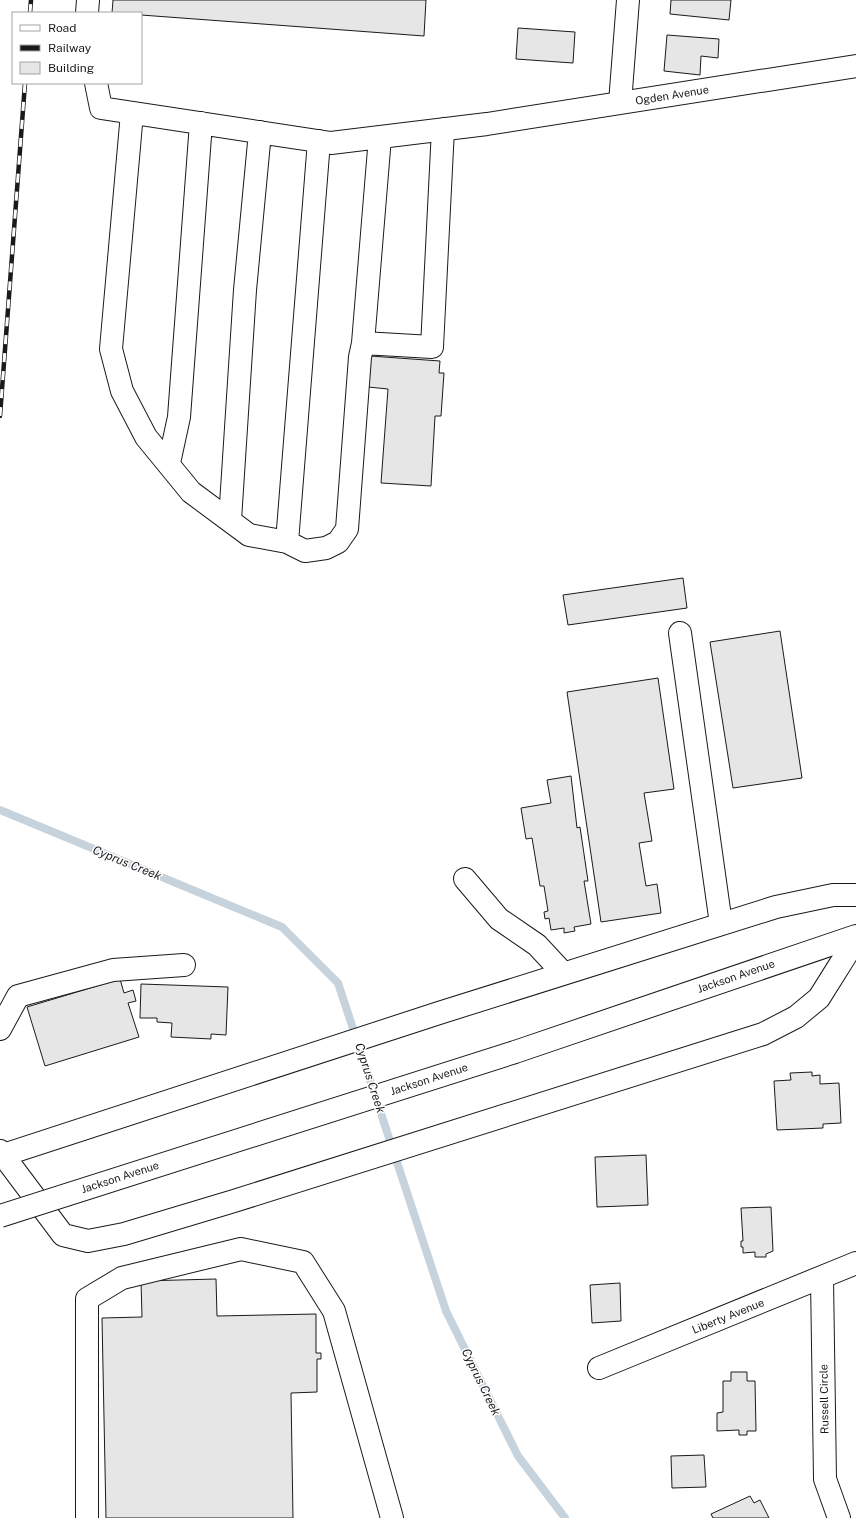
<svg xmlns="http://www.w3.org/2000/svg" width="856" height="1518" font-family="'Public Sans',sans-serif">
	<rect width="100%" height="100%" fill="#fff"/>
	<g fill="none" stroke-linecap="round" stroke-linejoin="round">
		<path stroke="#c6d2dc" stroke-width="8" d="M0 810 282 927 338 983 446 1311 518 1456 565 1518"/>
	</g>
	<path fill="#e6e6e6" stroke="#1a1a1a" d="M113 0H426L424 36 141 15V13H112Z
		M671 0H731L729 20 670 14Z
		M518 28 575 32 573 63 516 59Z
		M667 35 719 39 718 58 701 56 700 75 664 71Z
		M370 356 440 361 439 373H444L441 416H435L431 486 381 483 388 389 368 387Z
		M683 578 687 608 568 625 563 595Z
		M780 631 802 778 733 788 710 642Z
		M658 678 674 789 644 793 652 841 639 843 646 886 657 884 661 913 601 922 567 692Z
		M571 776 577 828 580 827 588 881H584L591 924 574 927 575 931 564 933V928L551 930 549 918 545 919 544 912 548 911 544 886H540L532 838 526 839 521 808 551 803 547 780Z
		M120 979 124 993 133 990 136 1001 128 1003 139 1037 45 1066 27 1007Z
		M141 984 228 987 226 1035 211 1034V1039L171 1037 172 1023 157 1022V1018H140Z
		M812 1072V1076L820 1075V1084L839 1083 841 1123 823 1124V1128L777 1130 774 1081 791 1080 790 1073Z
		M646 1155 648 1205 597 1207 595 1157Z
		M771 1207 773 1251 766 1254V1257H755V1252L743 1253V1247H741V1241H743L741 1208Z
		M216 1279 217 1316 316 1314V1353H321V1359H317V1392L291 1393 293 1518H106L102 1318 142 1317 141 1281Z
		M620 1283 621 1321 592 1323 590 1285Z
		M731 1372H747V1381H755L756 1431H747V1435H739V1430L717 1431V1413L723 1412V1381H731Z
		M704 1455 706 1487 672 1488 671 1456Z
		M750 1496 754 1503 760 1500 769 1518H713L711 1514Z"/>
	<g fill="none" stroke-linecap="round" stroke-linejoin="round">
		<g stroke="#1a1a1a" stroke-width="24">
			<path id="minor" d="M87 13 88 0
				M96 83 101 108 331 143 487 124 856 66
				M620 103 628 0
				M132 113 111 349 122 391 146 437 191 492 249 535 287 542 305 551 326 548 338 542 347 529 360 357 363 343 380 137
				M363 343 432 347 443 129
				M169 463 179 417 201 123
				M230 520 245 290 260 132
				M287 542 319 141
				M680 633 721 924
				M465 879 499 919 537 945 563 973
				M0 1029 18 996 113 970 184 965
				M0 1151 63 1235 88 1241 124 1234 234 1201 763 1034 796 1017 819 998 856 939
				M0 1156 439 1013 776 907 833 895H856
				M822 1278 825 1479 839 1518
				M599 1368 856 1263
				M87 1518V1299L122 1278 241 1249 303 1262 334 1311 392 1518"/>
		</g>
		<g stroke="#1a1a1a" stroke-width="24">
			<path id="major" d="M515 1052 856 936"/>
		</g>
		<use href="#minor" stroke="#fff" stroke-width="22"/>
		<use href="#major" stroke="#fff" stroke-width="22"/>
		<g stroke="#1a1a1a" stroke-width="4.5">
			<path id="rail" d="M30 13 31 0
				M0 416 25 83"/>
		</g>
		<use href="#rail" stroke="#fff" stroke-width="3" stroke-dasharray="9" stroke-linecap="butt"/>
		<g stroke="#1a1a1a" stroke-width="24" stroke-linecap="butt">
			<path id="major-bridge" d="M0 1216 515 1052"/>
		</g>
		<use href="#major-bridge" stroke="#fff" stroke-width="22"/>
	</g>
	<g text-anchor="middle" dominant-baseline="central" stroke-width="3" stroke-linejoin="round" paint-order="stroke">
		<g font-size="11" fill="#1a1a1a" stroke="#fff">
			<text transform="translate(672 95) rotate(-9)">Ogden Avenue</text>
			<text transform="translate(736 976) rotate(-19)">Jackson Avenue</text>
			<text transform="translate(429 1079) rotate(-18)">Jackson Avenue</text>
			<text transform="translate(120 1177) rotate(-18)">Jackson Avenue</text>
			<text transform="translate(728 1316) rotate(-22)">Liberty Avenue</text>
			<text transform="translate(824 1399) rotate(-91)">Russell Circle</text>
		</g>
		<g font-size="12" font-style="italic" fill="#1a1a1a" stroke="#fff">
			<text transform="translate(127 863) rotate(22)">Cyprus Creek</text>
			<text transform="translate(370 1078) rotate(72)">Cyprus Creek</text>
			<text transform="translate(481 1382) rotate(64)">Cyprus Creek</text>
		</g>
	</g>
	<rect x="12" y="12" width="130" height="72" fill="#ffffff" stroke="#a3a3a3"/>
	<rect x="20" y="25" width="20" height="6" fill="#ffffff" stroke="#a3a3a3"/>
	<text x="48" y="32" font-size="12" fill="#1a1a1a">Road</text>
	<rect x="20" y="45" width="20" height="6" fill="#1a1a1a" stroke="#a3a3a3"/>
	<text x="48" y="52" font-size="12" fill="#1a1a1a">Railway</text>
	<rect x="20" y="62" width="20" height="12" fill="#e6e6e6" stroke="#a3a3a3"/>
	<text x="48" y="72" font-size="12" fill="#1a1a1a">Building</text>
</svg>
